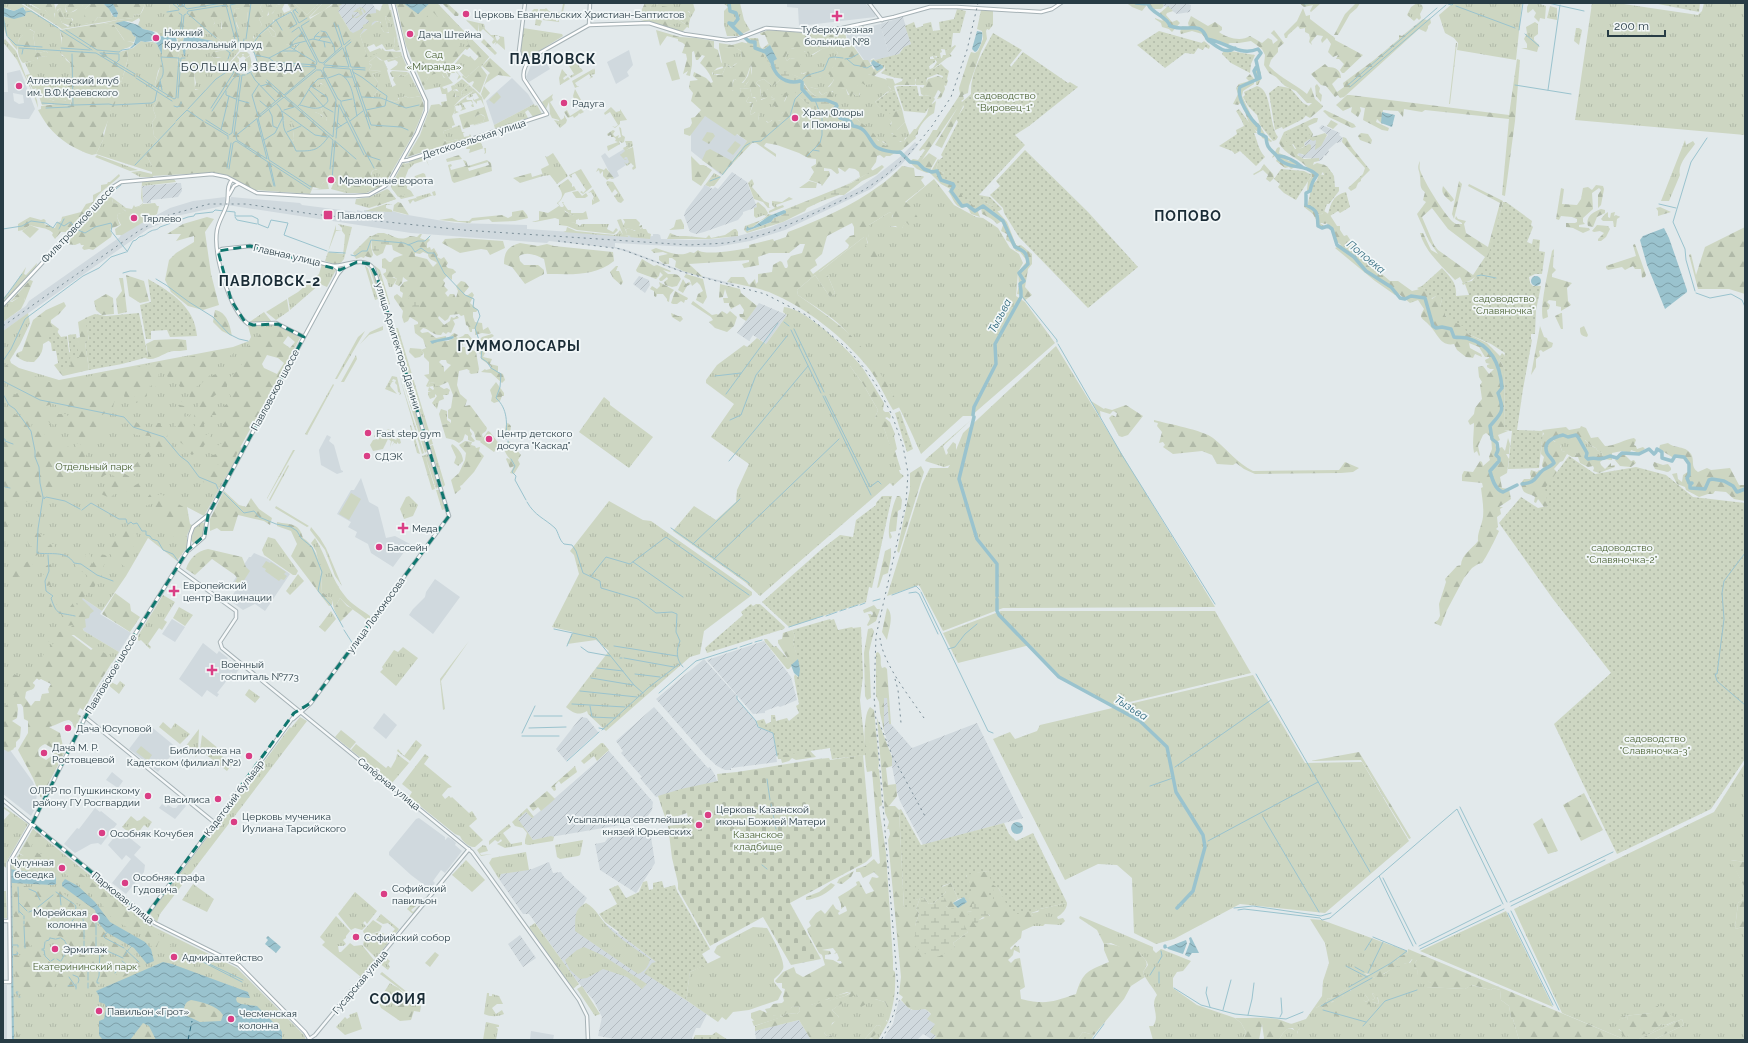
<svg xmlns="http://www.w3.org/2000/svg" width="1748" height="1043" font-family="Raleway,sans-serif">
	<defs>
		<pattern id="industrial-furrows" width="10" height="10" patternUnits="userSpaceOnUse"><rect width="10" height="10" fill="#d0d9de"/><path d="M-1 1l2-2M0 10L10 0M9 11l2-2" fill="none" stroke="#b3bbc0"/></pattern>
		<pattern id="grass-tufts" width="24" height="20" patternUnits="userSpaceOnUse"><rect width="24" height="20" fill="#cdd6c2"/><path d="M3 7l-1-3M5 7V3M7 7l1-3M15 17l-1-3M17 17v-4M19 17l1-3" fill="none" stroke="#b0b9a8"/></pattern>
		<pattern id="forest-firs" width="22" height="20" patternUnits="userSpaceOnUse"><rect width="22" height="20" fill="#cdd6c2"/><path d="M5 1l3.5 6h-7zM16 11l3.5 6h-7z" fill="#b0b9a8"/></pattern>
		<pattern id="wetland-marsh" width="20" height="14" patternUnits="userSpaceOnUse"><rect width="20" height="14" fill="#cdd6c2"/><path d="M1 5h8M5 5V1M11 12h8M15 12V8" fill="none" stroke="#b0b9a8"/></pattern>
		<pattern id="cemetery-stones" width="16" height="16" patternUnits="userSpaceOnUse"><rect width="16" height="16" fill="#cdd6c2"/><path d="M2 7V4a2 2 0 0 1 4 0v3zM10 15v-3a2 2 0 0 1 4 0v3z" fill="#b0b9a8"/></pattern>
		<pattern id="garden-dots" width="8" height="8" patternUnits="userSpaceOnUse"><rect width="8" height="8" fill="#cdd6c2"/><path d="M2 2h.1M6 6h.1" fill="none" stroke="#b0b9a8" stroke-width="1.8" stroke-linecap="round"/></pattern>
		<pattern id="water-waves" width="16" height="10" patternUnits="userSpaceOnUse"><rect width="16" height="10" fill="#9ac3ce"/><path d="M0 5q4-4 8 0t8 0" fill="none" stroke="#7ea0a9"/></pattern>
	</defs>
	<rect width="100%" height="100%" fill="#e2e9eb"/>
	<path fill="#d0d9de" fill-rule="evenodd" d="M787 3H865L876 14 875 17 799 26 798 8 787 7Z
		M880 24 890 57 875 60 874 58 871 59 869 64 864 60 855 47 848 41 846 33Z
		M629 50 633 65 627 72 629 76 616 84 607 62Z
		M542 55 550 69 529 82 526 77 533 61Z
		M20 70 35 109 29 119H21L3 116V92H8L7 73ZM13 93 23 95 24 103 19 104 14 101Z
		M512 78 528 94 534 104 494 125 486 101Z
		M701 111 747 141 721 175 691 151V126Z
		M915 142 918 145 901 165 871 189 785 230 750 241 716 247H689L615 243V247L627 250 683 271 734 284V286L679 271 627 252 614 248 549 241 547 243 411 233 227 205 181 215 148 229 3 331V322L26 306 29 301 103 249 120 237 121 234 170 208 193 201 225 197 226 200H230L231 197 300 203 302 205 357 212V210L364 212V210L385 212 386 209 402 214 455 223 527 225V229L646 237 653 236V234H658L660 235 661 239H663L689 240 715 239 738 236 771 227 820 207 858 188 876 176 900 157Z
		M624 149 632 161 617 171 619 176 613 179 601 156 605 153 609 158Z
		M327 435 331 437 329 441 334 445 341 470 343 471V472L337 474 321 465 319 450Z
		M361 478 369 502 378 507 386 538 395 536 410 544 393 567 371 553 368 544 355 537 357 532 348 527 351 522 337 514 351 490H354Z
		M254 553 268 559 290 574 265 611 255 604 243 610 229 600 239 586 233 582 249 557H251Z
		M435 579 460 597 433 634 409 615 413 609 425 597 426 592Z
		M81 597 102 611 100 614 131 633 119 652 84 631 80 623Z
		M172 619 185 627 175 642 162 634Z
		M203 643 217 654 219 651 228 658 226 661 228 662 230 660 240 668 235 675 231 672 227 678 228 679 217 693 219 694 217 697 207 690 202 697 179 679Z
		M384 713 397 725 386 739 373 728Z
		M148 724 177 748 158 772 129 749Z
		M3 748 10 750 33 782 37 793 36 802 38 803 31 816 3 794Z
		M112 772 123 781 118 788 106 780Z
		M181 802 186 806 175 819 159 808 162 804 166 807 168 805 173 808H176Z
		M95 808 100 812 101 811 117 824 101 845 98 843 91 844 75 853 64 844 77 828 79 829Z
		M419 818 445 837V840L448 837 453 840 456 843 455 845 462 851 445 873 441 870 433 881 435 883 431 888 427 887 411 875 389 855V852L416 819Z
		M120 830 141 847 134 855 145 865 144 872 126 894 112 883 131 859 126 855 122 860 108 845Z
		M3 985H7V1040H3Z
		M531 1031 554 1035 553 1040H525H530Z"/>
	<path fill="url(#industrial-furrows)" d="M340 3H372L381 18 360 35 355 36 350 31 335 6Z
		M1160 3H1186L1191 5 1190 12 1177 14Z
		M903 17 911 44 902 49 899 54 890 57 880 24Z
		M1322 125 1340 133 1339 135 1343 138 1341 142 1336 143 1328 150 1329 151 1326 156 1324 155 1322 160 1313 162 1311 158H1300L1298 154 1300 152 1302 155 1309 151 1304 143 1311 138 1323 141 1328 135 1319 128Z
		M732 172 747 182 757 207 743 212V214L738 220 704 232 696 234 690 232 684 215 686 210 705 185 713 189 715 187 718 189Z
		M176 183H181L182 191 178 197 151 200V203H143L142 186Z
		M639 276 649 280 650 285 645 293 633 284Z
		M759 303 787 315 766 344 753 335 749 341 737 333Z
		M764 641 791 677 797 700 780 707 778 706 765 711V713L753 714 707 660Z
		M704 659 737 696V699L756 721 758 727 773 733 777 762 731 768V770H725L717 766 706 756 656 699Z
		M884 698H887L889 724H891L912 748 977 723 1023 818 923 845 900 801 897 792 892 766V755L884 731Z
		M654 707 708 768 710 767 715 775 717 781 656 797 640 778 642 777 621 753 623 751 616 741Z
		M581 717 587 718 598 732 566 761 556 749Z
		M609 751 653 802 652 810 644 821 533 840 517 819 526 811 532 818Z
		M650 830 655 863 636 893 600 870 595 844 605 842 608 838Z
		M549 862 553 873 561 872 564 877 587 898 582 906 656 962 645 973 707 1014 700 1028H696L691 1040H621L598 1036 602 1017 594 1001 573 976 529 914H523L499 879 501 874 532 869Z
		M520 935 536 958 523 967 508 944Z
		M899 999 911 1010H914L921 1008 927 1010 931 1015 935 1024 936 1036 933 1040 923 1034 917 1040H886L884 1038 893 1024Z
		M799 1020 811 1040H756L755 1031Z"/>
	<path fill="url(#grass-tufts)" fill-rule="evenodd" d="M3 3H20L60 29C60 35 63 44 60 50L62 56 65 57 66 60 71 64 70 75 72 83 66 84 64 88 57 89 53 87 44 97 54 101 57 98 65 101 70 96 67 93 70 92 72 97 70 106 51 104 42 105 36 88 33 90 26 75 30 74 25 63 38 59V56L46 57 48 53 46 51 39 53 36 52 33 35 35 32 30 29 19 39 17 50C5 36 3 31 3 13L4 17 16 18 25 16V8L23 7 14 11 6 8 3 9Z
		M22 3C32 3 37 11 45 10L52 18H54L56 7 59 3H67L65 7 66 12C72 13 76 12 79 6H83V3H91L85 9V24L95 21 98 17 104 18 111 17 113 15 117 20 133 18 135 14 140 15 143 10 145 3H170L169 9 171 13 168 21 169 28 174 37 160 36 157 32 143 29 138 25 140 20 139 18 132 22 128 21 115 23 132 31 133 35 136 37 134 42 125 41 114 25 104 23 117 20 62 29ZM60 8 65 19 71 18 73 19V22L68 27 62 23 57 10Z
		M263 3H273L268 5 270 8 267 16 273 13 277 5 285 3 282 9 284 13 291 10 287 3H290L292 11 279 19 273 20V24L269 27 275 32 276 37 272 36 268 29 254 39V33L262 25 259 19 263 16V12L260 7Z
		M323 3 332 4 323 11 309 18Z
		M396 3H403L420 13 430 3H437L489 57 481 67 479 66 466 78 454 65 463 54 469 57 470 56 475 61 479 57 468 46 452 64 453 67 461 77 457 80 459 75 453 69 455 73H451L449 78 447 74 449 68 434 74H442L444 78 447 76 453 83 442 87 444 89 452 86 447 88 448 94H442L440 87 425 90 423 86 428 78 438 38 396 6Z
		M559 3H565L562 17 556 18V21H558L559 19V22L543 20 545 12 540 20 539 25 540 20 542 21 540 26 535 25 536 17 531 13H525H530L534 9H538V12L539 13 540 9H545L546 8 549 11 561 13 563 4Z
		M655 3 657 5 659 3H693L695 10 690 19 688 18 690 12 688 11 678 13 679 16 678 17 674 16 672 20 664 17 668 14 650 9 651 5Z
		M723 3H740L744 20 750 30 738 36H727L724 25V11L728 7Z
		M1417 3 1422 5 1423 8 1420 14 1421 18 1419 20 1417 18 1414 21 1407 15 1411 7Z
		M1453 3H1522L1516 60 1457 50 1458 43 1454 38 1445 33 1439 15Z
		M1529 3H1537L1546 6 1545 19 1540 18 1539 22 1534 17 1536 13 1533 9 1528 13 1527 12V7Z
		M1592 3H1617L1698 15 1702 11 1704 3H1745V135L1575 120Z
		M1550 6 1557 8V20L1547 18Z
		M360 7 364 9 366 12 364 13 363 9 361 10 359 8 358 10H361L363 14 357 18H353L352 16 353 14 354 18 360 15 358 12H353Z
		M237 8 248 11 246 30 239 29 235 19 237 17 234 10Z
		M389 10H391L400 50 396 36 394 37 395 45 393 49 386 50 382 44 376 47 374 44 367 47 370 52 380 48 382 51 368 59 360 35 376 22H380L382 25 381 28 384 32 389 33 385 17 386 16 390 21Z
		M981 10 993 11V25L989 30 987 29 986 31 987 39 981 51H978L983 39 982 31 977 29Z
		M214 16 221 20V30L212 26 215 23 212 17Z
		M679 20 685 24H689V28L687 27 682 32 670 24H673Z
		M948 21 945 44 948 50 955 45 956 46 950 54 952 56 947 58 933 69V71H925L933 68 937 62 933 57 942 58 943 55H946L940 25 943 22Z
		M1535 22 1538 24V34L1534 37V40L1539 45 1537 52 1521 48H1527V44L1524 39 1527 33 1526 27Z
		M479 23 484 24 485 29 491 35H499L495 36 497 41 500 38 499 36 504 37 505 50 497 43 495 45 496 42 493 44 492 42 494 39 483 29 480 32 481 33H479Z
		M523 28 562 34 563 36 526 59 520 51Z
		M1576 28H1579L1582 30 1579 45 1574 41Z
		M195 29 207 34 211 33 229 47 228 50 216 51 211 55 214 58 228 57 233 50 238 47 239 51 229 63 235 72 231 69 217 78 204 91 194 89 196 83 194 74 201 68 207 71 212 70 215 73V62L206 60 198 66H192L185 59 181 62 178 61 177 59 180 51 177 45 178 40C182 39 189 32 195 29ZM188 36 213 41 224 48 208 49 198 44H186L185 50 182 47 184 37Z
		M830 33 832 34 828 38 832 42 836 35 840 41 833 48 838 53 835 58V64L829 73 834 80 828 87 827 92 822 95 819 91V88L817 89 810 87V81L821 77 819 72H806L802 74 795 59 790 58 787 61 785 57C787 55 788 50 790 49 795 46 808 53 813 55L822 49 833 46 834 45H824V37Z
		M751 38 754 43 776 62 777 59 785 71 800 78 803 82 793 103 781 114V120L778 121 772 120 768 123 767 121H758L759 114 755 112 751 115 750 113 753 105 751 102 748 103 746 101 749 97 740 93 741 89 750 88 752 97 757 99 756 102 766 98 769 93 768 89 761 97 760 86 756 83 758 81 764 79 771 85H774L780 80 748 45 746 40ZM777 92 780 95 787 96 785 101 775 107 771 100 775 99 771 97Z
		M5 39 16 51 28 82 37 100 38 108 34 96 17 60 3 42Z
		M141 41 145 42H153L157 44 163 56V62L158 71 155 84 157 92 156 102 153 109 156 117 152 122 154 136 158 140 146 154 152 166V172L96 154 103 140 110 111C114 107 128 63 128 56 128 54 127 52 127 50L133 48Z
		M287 44 294 46 297 44 298 48 297 50 293 48 291 51 284 53 282 49Z
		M735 47 741 51 742 59C740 64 734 62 732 68L727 64 722 75 717 74 713 75V71L723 68 719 48Z
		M240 52H247L250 55 246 58 243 56 244 54H242L243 56 240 58 238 56 237 57 239 59V62L236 63 232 67 231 62Z
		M250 56 252 65 248 71 240 72 232 68 239 63 241 65V69L242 65 245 64 248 66V65L245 63V59Z
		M376 56 380 60 384 61 387 68 388 69 387 70 392 87 396 85 393 80 394 77H398L401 74 404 76 408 74 407 72 409 73 421 96 409 98 405 96 402 98H398L399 100 396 102 390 100 387 101 383 99H372L378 90 377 87 378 82 372 74 381 71 369 70 372 65 368 63Z
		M402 56 409 71 390 70 397 65 398 62 395 60 388 62 387 60Z
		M575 58 580 68H581L583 71 571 78 569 75 570 76 574 74 566 61 562 63 563 65 561 62 565 60 568 61Z
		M751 65V78L743 88 731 91 734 79 743 83 748 76Z
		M595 68 592 71 595 69V74L591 75 593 77 589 79 591 77 589 74 575 83 577 86H579L575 88 572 81Z
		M562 69 567 75 563 78 564 80 568 77 570 79 560 85 559 78Z
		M868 74 885 79 888 81V86L891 90 887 92 875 102 892 122 890 124 897 130 905 122 910 136 905 138 904 142 899 141 892 133 882 142 887 144 886 146 882 144 856 118 846 111 845 117 836 109 835 101 831 94V92H833L836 87 846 89 848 95 853 93 856 96H859L860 94 856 86 868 78Z
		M462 79 475 90 460 99 464 95 474 90 468 85 461 92 462 93 461 96 456 97 454 90 460 92 454 85Z
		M315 90a6 6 0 1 1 12 0a6 6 0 1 1-12 0Z
		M575 89 581 100 573 103 571 101 574 99 573 96Z
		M475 90 482 97 484 106 481 100 477 101V104L473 100V98L474 100 479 98 476 93 472 94 473 96 469 98 468 96 466 98 467 100H472L474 107H472L471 105 473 104 471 101 462 103 466 109 460 111 462 109 461 105 455 106 456 111 459 112 454 114 455 111 454 106Z
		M553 94 552 97 553 100 550 102 561 120 564 118V115L567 120 566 123 560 128 554 120 559 121V120L552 118 550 114 549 102 546 109 542 102Z
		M534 104 535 106 537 105 542 114 533 117 528 110 525 112 528 118 495 129 494 125Z
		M321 107 322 111 327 118 326 121H324L322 115 315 112V109Z
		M611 107 616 112 620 111V109L627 120 620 121V124L615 128 612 126 615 127 618 125 610 112 605 115 604 113Z
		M480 114 485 117 483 122 474 125 473 124 470 125V127V125L474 124V117Z
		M282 120 292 122 294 139 293 141 279 131 277 125Z
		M460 125 462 132H465L463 133 464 137 469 136 470 134 471 137 437 148 458 141 457 139 448 142 443 139V134L444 131Z
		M480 140 483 148H486V153L484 154 485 152 484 148 469 153 470 149H466L468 144Z
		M1685 140 1686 145 1693 141 1695 144C1689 153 1677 164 1680 175L1669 201H1661Z
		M625 141H632L633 146 626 150 633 147 636 168 633 170 632 168 634 166 631 163 627 166 624 162 627 164 629 162 627 157H625L624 159H627L625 160 620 155 625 151 623 148 627 146Z
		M553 153 568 176 557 184 550 175 543 176 541 169 549 165 545 156 547 157Z
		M97 155 138 170 130 171 95 157Z
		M425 156 429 166 426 160 414 164 409 169V161Z
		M408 161 404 164 409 163V168L405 178 408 185 406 188 411 191 414 196 401 199 392 189 391 186 403 163Z
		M581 169 592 187 583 194 580 192 582 191 583 193 586 190 575 173 571 175 572 177 571 178 569 175Z
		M371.5 174a4.5 4.5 0 1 1 9 0a4.5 4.5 0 1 1-9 0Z
		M140 171 152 174 153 177H140L131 172Z
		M714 173 721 177 714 186H711L710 187 705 185Z
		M174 179 176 182 142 186 143 204 141 206 127 212 122 208 119 204 113 203 112 198 109 196H110L126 208 132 209 134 205 135 207 139 206 143 203 141 198 142 182Z
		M568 179 572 184V187L574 186 576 190 565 193 561 200 558 203 561 208 564 206 562 202H564L563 203 568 210H571V213H583L586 211 588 219 579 220V219C570 213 564 212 557 203 564 197 563 193 558 186Z
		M752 179 754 184 752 187 764 201 769 203V207H771L768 208 763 202 754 199 748 183Z
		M934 179 954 205 976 217 983 218 998 228 1010 248 1019 254 1023 263 1018 272 1016 296 1025 302 1055 343 971 416H963L921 454C901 408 879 363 842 327 830 315 812 305 798 295L797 290 815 275 830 297 835 293 828 276 818 273 864 237H866L871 258 868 234 869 225 890 212 893 214 889 226 902 228 904 224 906 222 905 203Z
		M330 180 327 181 329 189 310 190 320 189C322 183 324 181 330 180Z
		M331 181C335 181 338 185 339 189L344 190 346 193 331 189 334 182Z
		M607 181 613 182 624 200 621 203 618 202 614 196 618 193 615 189 612 193 606 183Z
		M809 181 817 183 816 188H799Z
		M387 189 389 190 396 199 369 208 355 204 356 199 370 197Z
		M593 189 600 201 586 208 592 205V199L594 201 593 198 594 197 591 192 588 193Z
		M435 191 436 195 434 196 433 195 415 202 413 200 410 204 408 200 416 198 417 199 416 197 430 193 431 195H433L432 192Z
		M578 191 582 196 586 193 588 196 585 198H576L572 192Z
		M789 197 793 199 776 205 777 207 783 205 784 207 769 213V211L775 208 772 205V201L782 202Z
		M758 202 765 208 768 213 766 216 764 215 756 218 754 216V208L757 207 756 204Z
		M386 204 393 205H386V208L392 210V212L365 211Z
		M559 219 575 223 580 226 582 224H609L607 229 613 232 616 228 618 230 614 234 577 230 567 226 559 225Z
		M621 219 627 234 626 230 628 228 635 231 636 229H641L642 227 643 229H646L648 233 651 234 650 239 629 237 631 236 624 235 628 236V237L563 232 566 231 567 227 576 231 614 235 617 234 620 230 623 235 617 220Z
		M338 224 352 227 344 259 340 264C344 255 344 245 345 235L342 231H336L328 252 336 225V230L342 231V228Z
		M37 263 36 267 3 302V298L10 291 26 267 24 274 26 275Z
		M322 264 336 270 327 287 320 284 290 310 288 298 298 292 319 274Z
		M374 265 380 270 390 304 388 305 377 270Z
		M365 266 368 268 378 299 375 300Z
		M369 267 374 274 381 297 380 299Z
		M391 277 397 279 392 287H389L387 280Z
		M28 280H30L9 301 12 302 18 298H24L25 301 21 309 3 322V308Z
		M287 299 289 311 276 320 266 312Z
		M784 307C805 308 848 349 861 366H850L863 384 878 410 875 418 884 428 900 473 904 476 893 486 890 483 760 596 745 582 673 531 694 506 716 520 736 502 737 490 749 464 711 437 734 404 706 383V380L717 365 744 345 747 347 757 338 766 344 787 315 783 312Z
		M264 312 272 322 254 325 248 323Z
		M28 313 30 323 20 344 10 360 11 363 19 368 59 380 233 347 249 341 251 337 248 326 277 325 258 337 227 440 242 448 204 516 187 507 190 524 192 525 187 535V547L177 561 148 538 126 576 102 611 81 597 80 624 84 631 119 652 112 663 74 635H71L52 684 38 677 12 706 6 737 14 749 8 752 3 748V331Z
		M383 326V330L369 335 360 344 370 332Z
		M395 328H398L433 444 430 445Z
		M365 331 337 379H335L358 337Z
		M1056 346 1215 607 1003 608 943 631 919 585 887 596 922 484 930 468H948L950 465 944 467 925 461 926 459 971 420 943 446 946 455 948 453 947 450 953 442 956 444V450L963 433Z
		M410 348 422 349 421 350 424 353 420 357 415 358 409 352Z
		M356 355 357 359 344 382H341Z
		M399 375 424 453 422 454Z
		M401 375H404L427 451 425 453Z
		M392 376 397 377 401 394 399 395 400 393 398 392 397 385 395 383 396 380 393 379 392 381 394 382H392L390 386 397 394 385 389Z
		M430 382 435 383V386H439L444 389 447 388 450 390 448 395H443L444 399 439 401 437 409 432 403 437 396 435 394V397L430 399 428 395V392L431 391H428L429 387 433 390 434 389 433 386 428 387Z
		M333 384 334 385 307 435 305 434Z
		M604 397 610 402V405L653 437 629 468 579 432Z
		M441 409 447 411V420L451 423 442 425 439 414Z
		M411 425 420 454 417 453 410 426Z
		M387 429 396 432 392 438 396 440 399 435 401 443 399 444 397 442V444L394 443 392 446 394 442 392 441 390 447 391 441 388 439 383 449 373 451 370 445 373 440 377 439 378 440 380 437V435L374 437 376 433 382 431 384 432 381 436 386 438 390 432Z
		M1564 434 1569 439C1590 436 1581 442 1596 448L1597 450 1602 453 1603 456 1594 457 1598 460 1593 459H1587L1585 455 1579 453 1575 455 1562 451 1560 445 1550 438 1561 437Z
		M452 444C458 448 463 454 463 461L458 466 454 463 456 457 451 446Z
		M433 445 445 485 443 487 430 446Z
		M293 450H295L267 499V498Z
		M427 454 428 455 438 487 436 489 425 455Z
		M425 455 435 489 432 490 422 456Z
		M288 465 289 466 270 501 269 500Z
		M436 490H439L445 509 442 510Z
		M409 496 418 505 413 516 404 519 400 509 406 497Z
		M609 501 643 520 651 521 752 592V595L704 631 700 654 690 657 606 731 588 714 587 711C578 716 573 713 566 707L609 651 596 640 567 644 573 632 552 627 579 574 574 555 570 551Z
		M276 506 309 526 307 527 275 508Z
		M201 522 206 524 204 535 194 544 191 540 194 528Z
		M311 527 320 538 326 548 342 586 335 576 325 550 310 530Z
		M268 537 275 539 298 571 296 575H293L264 555 262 550Z
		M315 538C327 557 331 579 345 596 351 604 362 610 370 616L371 619 369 622C359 613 349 608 340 598L334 609 332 600 322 592 321 573 316 551 311 543Z
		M298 574 304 581 290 595 286 591Z
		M163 595 175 602 164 620 167 622 162 630 159 628 148 644 151 647 150 649 141 640 139 641 136 639Z
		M179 607 193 615 185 626 173 618Z
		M331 611 336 619 325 632 319 627Z
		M1001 611H1215L1251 673 1113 706 1061 677 1030 645 958 663 943 633Z
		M469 641 441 681 445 709 443 710 440 679Z
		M403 647 418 658 396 686 380 672 383 669 382 667 394 650 398 652Z
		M1253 675 1305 763 1362 762 1409 841 1325 913 1240 904 1174 939 1156 944 1134 933 1132 878 1117 865 1098 864 1065 880 993 739 1010 732 1015 739 1037 731 1040 725Z
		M111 678 113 679 111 682 117 685 120 681 125 685 119 694 107 684Z
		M249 689 260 697 255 703 245 695Z
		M300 717 307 721 160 914 157 922 150 914 290 727 291 728Z
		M163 722 171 729 175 723 190 734 180 744 159 727Z
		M199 729 198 752 196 757 185 747Z
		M341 730 356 742 350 749 335 737Z
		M202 735 219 749 217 752 232 764 227 771 200 750Z
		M416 740 422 745 410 761 397 751 398 749 404 756Z
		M601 743H603L609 750 597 761 594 756 584 764 581 761Z
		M356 744 386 768 388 766 391 768 396 759 397 754 409 763 392 783 351 750Z
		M425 754 429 757 424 764 452 787 448 788 442 795 445 799 449 796 451 798 452 797 469 813 472 811 477 819 469 826 483 840 475 847C469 848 462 841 460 836L455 834 409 797 412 792 402 784Z
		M1745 763V862L1731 860 1745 888V898L1738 903 1735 929 1743 927 1745 930V1040H1653L1684 1025 1682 1019 1637 1040H1626L1562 1013 1514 909 1714 812ZM1653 1011 1668 1013 1675 1021 1667 1025 1661 1024 1653 1031 1641 1033 1642 1030 1638 1028 1636 1032 1631 1033 1628 1036 1618 1029 1628 1019 1627 1017 1617 1020 1624 1016 1651 1013Z
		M3 806 28 824 6 863V868L3 865V821L10 813 3 808Z
		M527 808 534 817 532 818 526 812 518 819 533 840 551 836 554 837 553 841 528 845 525 844V840L527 833 523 828 515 826 512 822Z
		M131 816 137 821 140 820 144 816 152 822 148 828 144 825 135 837 122 827Z
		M509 824 511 827 503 833 511 844 522 842V845L505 848 497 844 502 841 501 839 498 842 495 840 489 845V841L497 834 496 838 498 833Z
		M33 829 154 927 237 968 304 1035 306 1040H12L10 867 19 854 24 856 19 853Z
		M583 840 580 855 578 856 560 859 557 857 555 845Z
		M483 845 486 846 488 851 480 853 481 855 492 854 481 856 477 850Z
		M526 852 529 870 501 874 499 879 489 863 492 858Z
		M466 860 485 880 472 892 452 875Z
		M193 884 214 899 207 912 182 900Z
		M4 891H6L7 918H4Z
		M355 892 377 911 367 924 365 921 363 923 366 926 362 930 355 928 351 930 338 914Z
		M418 897 420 899 419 901H420H418L416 903H418L416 904 414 906H416L411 910 413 912 422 902 413 914 407 909Z
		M586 903C596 908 601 920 609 928 621 940 636 949 650 959 649 966 644 972 638 974L575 931C576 917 573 910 586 903Z
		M1067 903C1067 909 1062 914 1057 917L1058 919 1063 918 1065 921 1061 925 1045 924 1043 926H1033V916L1031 913 1038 912 1040 909Z
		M1506 911 1553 1007 1420 951Z
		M381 914 399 929 376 958 363 945 365 936 380 932 389 936 395 929 388 923 383 924 376 920Z
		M336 916 350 931 346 936V938L343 940 346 944 343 946H338L339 952H341L350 943 354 946 362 945 374 960 361 977 322 945 325 942 320 937Z
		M1080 916 1153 947V950L1156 953 1161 949 1191 961 1183 971 1177 972 1173 978V988L1197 1005 1235 1018 1241 1023 1246 1032 1243 1040H1153L1149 1026H1153C1161 1015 1149 1006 1157 995 1153 987 1146 981 1143 972L1148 965 1147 962 1139 952 1131 949 1122 948 1111 943 1104 944 1097 930 1079 918Z
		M1310 919 1322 920 1407 951V954L1398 957 1397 961 1371 974 1359 973 1365 978 1336 995H1332L1331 999 1328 998 1326 1002 1316 1008 1323 1010 1322 1008C1338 1000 1353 988 1370 979 1374 977 1378 977 1382 975 1390 971 1398 962 1410 963L1415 955 1417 956V960L1414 964V968L1417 969 1418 975 1431 983 1432 985 1426 987 1465 989 1471 985 1491 990 1493 988 1500 990 1501 1000 1509 1006 1511 1018 1513 1019 1519 1040H1279C1285 1029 1289 1024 1298 1034L1297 1030 1300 1029 1291 1024 1306 1019 1322 996 1323 981 1329 963 1325 943ZM1364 993 1373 1000 1375 998 1372 994 1373 993 1378 998 1379 1004 1373 1002 1367 1004 1363 1000 1366 1002 1369 1000Z
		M373 920 382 926 380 931 365 936 363 931Z
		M535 923 579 984 573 989 529 927Z
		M753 927 767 928C771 935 786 961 783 969 781 973 777 976 774 979V982L782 992 778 1000 749 1010 733 1012 726 1020 722 1017 718 1022 686 1000 690 972 721 957 716 954 714 952 717 946Z
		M584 947 602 955 647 984 642 989 627 977 603 969 587 978 580 979 570 970 565 960 577 950Z
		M435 952 439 955 430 967 425 963Z
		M384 956 390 961 388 964 390 967 388 970 379 963Z
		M382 972 412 996 411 997 380 974Z
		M390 983 421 1006 420 1012 414 1011 411 1020 400 1021 381 1008 378 1001Z
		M582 986 600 1014 595 1016 577 989Z
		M851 992 845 996 811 1007V1005L822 1000 829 999 830 997Z
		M487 993H489V996H492V994L499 996 503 1004H497L492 1008 496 1014 502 1010 504 1014C497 1017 491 1017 484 1014Z
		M856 993 859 997 875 999 885 1002 887 1007 886 1021 888 1022 878 1040 870 1038 874 1036 881 1026 877 1025 864 1040H835L831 1035 828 1037 824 1033 839 1017 832 1010Z
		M799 1006 800 1011 797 1014 788 1013 781 1017 780 1015 792 1007Z
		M357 1012 362 1029 345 1035 336 1027 345 1017 347 1019 350 1017 349 1015Z
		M775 1015 778 1016 779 1018 754 1026 752 1021Z
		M486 1022 499 1025V1027H496L498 1029 496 1040H483Z"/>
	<path fill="url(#forest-firs)" fill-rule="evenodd" d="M29 3H54L56 11 54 14V18H51L45 10H41Z
		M67 3H83L84 5 68 14 65 7Z
		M91 3H103L110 10 112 16 108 21 103 18 98 17 94 22 85 24 84 10Z
		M112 3H145V4L140 15 135 14 133 18 117 20 115 17H117L118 13Z
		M170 3H263L260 7 263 12V16L259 19 262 25 253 37 254 39 268 29 272 36 276 37 275 32 269 26 273 24 274 19H279L292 12 290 3H294L307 15 319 3H323L309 17 310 19 332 5V3H344L339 6 340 9 338 11 350 31 353 33 363 28V25L368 23 369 21 365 18 368 14 376 13V9L380 11 383 3H388L392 20 390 21 386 16 385 17 389 32 385 33 381 28V22L375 21 372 23 371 29H364L360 35 368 58 381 51 382 48 385 51 401 52 402 56 383 61 376 56 369 62V64L372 65 369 70 381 71 372 74 378 82 377 87 378 90 372 99H383L387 101 390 100 396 102 399 100V97L402 98 405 96 409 98 421 96 424 106 422 114 414 133 386 182 382 186 366 193H346L344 190 339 189 336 183 330 180 323 183 320 189 313 187 310 194 255 190 230 177 218 173H204L152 176V166L146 154 158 140 154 136 152 122 156 117 153 109 156 102 157 92 155 84 161 64 163 62 161 44 165 43 178 45 180 51 177 59 178 62 182 61 185 58 190 65 198 66 206 60 215 62 214 67 216 71 215 73 212 70 207 71 202 68 194 72 195 90H205L217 78 231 69C245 80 262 71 255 54L245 46 235 49 226 59 218 57 214 58 211 55 213 52 227 50 229 47 211 33 207 34 195 29 186 33 179 40 174 37 168 25V18L171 13 169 9ZM237 8 248 12 246 29H239C236 26 235 19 237 16L234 10ZM212 17 221 20 222 29 213 26 215 22ZM287 44 293 46 297 44 298 48 297 50 293 48 291 51 284 53 283 49 286 47ZM321 83 326 87V93L324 95H318L316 93V87ZM321 107 322 111 327 118 326 121 320 114 315 112V109ZM283 120 287 122H292L294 139 293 141 279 130 277 125ZM376 169 379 171 380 174 379 177 376 178 373 177 371 174 372 171Z
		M273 3H282L277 5C276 11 272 12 270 17L268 19 266 17 269 15 268 10 270 8 267 6Z
		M396 3H403L418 14 430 3H437L468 36 466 40 463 39 459 43V48L464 50 452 63 453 67 449 68 448 73H446L449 79 447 77 445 78 442 74H434L429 76 425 84 423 86 406 46ZM433 12 437 16 436 21 431 22 426 17Z
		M442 3H447L459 14 458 16H455Z
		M645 3H659L657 5 655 3 651 6 650 9H651L655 8 658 10 662 6 668 7V14L664 17 672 20 674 16H679L676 11 677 9 682 12 683 9H685L691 14 688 17 690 19 689 24 687 25 679 20 676 24H670L680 29V31L641 20 639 15Z
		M1127 3 1145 5 1146 6 1142 11 1132 7Z
		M1146 3H1162L1164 6 1161 9H1154Z
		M1299 3H1321L1311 12 1310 11 1313 5 1304 7Z
		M1356 3H1360L1357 8 1350 14 1338 35H1334L1345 14Z
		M1168 6 1173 11 1167 13 1166 15 1172 22 1177 20 1180 23 1172 32 1169 29 1162 27 1161 23 1155 19V18L1163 21 1161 18 1160 13Z
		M60 8 65 19 71 18 74 23H71V26L62 23 57 11Z
		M1303 8 1306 16 1310 15V19L1335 38V40L1363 55 1344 73H1342L1340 70 1344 64 1339 59H1336L1338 55 1333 57 1328 52 1331 44 1327 38 1322 43 1321 40 1323 36 1317 35 1311 42 1312 45 1309 42 1310 38 1309 34 1305 32V28L1300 29 1298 26 1288 35 1287 38H1285L1284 34 1297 21Z
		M1191 16 1208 26 1215 22 1222 27V30L1219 32C1227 38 1241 42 1250 36L1262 43 1268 38 1272 40 1273 44 1278 40 1271 33 1274 30 1284 43 1278 48V52L1271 60 1269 66C1281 79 1294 83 1307 94L1311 87 1315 99 1323 106 1322 108 1310 118 1301 113 1312 103H1307L1296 91 1285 86 1276 77 1269 73 1264 65 1265 55 1262 49 1251 41 1239 43H1230L1228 44 1231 47 1229 49 1219 41 1205 38 1202 34 1192 31 1181 34 1180 32 1182 26 1189 27 1188 23Z
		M1430 18 1431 23 1428 26V28L1426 32 1419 29 1344 97 1340 98 1338 95 1335 97 1326 86 1321 85 1311 74 1325 64 1328 67C1335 67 1341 70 1341 78H1338L1332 84 1337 92 1344 87 1343 83 1374 60 1399 39V35L1402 36 1423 19 1427 20Z
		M466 20 479 23 478 32Z
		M104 23 114 25 124 40 134 43C130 49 124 47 119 52L127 50 128 58 119 91 113 109 110 111V116L103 133 104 138 96 154 92 155C76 150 59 140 48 126 44 121 41 115 38 110L41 109V106L58 104 69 106 71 105 72 97 70 92 67 93 70 96 69 99 64 101 57 98 56 101C52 101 44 97 42 94L53 87H55L57 89 63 88 68 83H72L70 75 71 64 60 52 62 38 60 30Z
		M864 26V27L845 32 847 42 854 47 863 60H868L874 70 876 66 870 61 874 59 877 63 884 65V68L874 76 868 74V78L872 79V84L865 85 862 83 857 86 860 91 859 96H856L853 93 851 97 850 96 846 89 836 88 835 93 832 91 831 94 837 98 835 101 838 104 836 109 841 111 845 117 844 113 846 111C854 118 876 131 878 141H880L882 144 886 146 887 144 881 140 889 132 896 136 900 142 904 141 907 137H908L914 129H916L927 114 930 102 932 104 936 101 934 113C928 116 917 127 918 134L915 136 916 138 902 150 898 151 890 156H886L884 158 880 155 877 156 876 162 871 169 873 171 844 186 860 177 859 172 855 169 849 168 845 172 839 168H838L839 173 837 174 831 169 824 168V171H829L830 175 822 186 821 184 809 180 814 172 811 167 816 164V159L808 158 799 153 777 145 766 143 764 146 776 154V157L756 143H752C742 154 732 163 723 175L702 160 706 151 710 149 732 161 747 141 737 134 735 136 705 116 690 136 684 134V129L690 127 692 123 691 118 695 117 701 110 691 101 693 93 689 88 690 81 698 80 693 76 694 72 706 78 711 83 713 82C710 74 706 68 700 63L705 56 702 55 698 60H696L694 51 692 52V65L690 76 686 75 688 71 683 74 687 59 686 54 682 53 685 45 683 43 678 41V39L667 36 660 46 656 30 680 37 696 38 714 41V48L718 50 721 62 724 66 717 68 712 73 713 75H722L727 64 731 68 742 59 741 51C734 45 727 49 719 48V43L732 45 742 42 753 45 762 52 768 65 780 80 774 85H771L764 79 758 81 756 83 761 88 760 89 761 97 763 95 761 92 762 91 772 88 773 90 766 98 761 99V104L753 100 757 101 755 97H752L750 88 741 89 740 93 744 92 749 94V97L746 101 748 103H753L750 113 751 115 757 111 759 114 758 121 765 120 768 123 774 119 778 121 781 120 779 115 783 112 782 110 784 106C792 107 792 100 797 95L813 108 821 98C810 95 808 88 801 79 797 75 789 75 785 71 776 62 769 46 765 35H761L760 33 766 31 767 30 807 33 842 30ZM832 33 827 39 829 43 832 42 835 35 837 36 840 41 833 49 838 53C834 58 836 63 832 68L827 67 823 69 824 72 829 74 834 80 830 86 827 88V92L822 95 819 92 820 87 817 89 810 87 812 85 810 81H814L823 76 822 73 819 72V70H808L804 74H802L801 73 803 70 800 69V59L799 57 795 59 790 58 787 61 785 57C788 53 788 49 794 48L795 52 800 53 804 51 811 55 822 49 833 46 834 43 826 46 824 38 827 35ZM751 65C754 73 748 86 740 89L738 87 732 91 733 80 735 79 740 84C748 79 747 73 751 65Z
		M27 28 35 32 33 35 36 52 39 53 46 51 49 54 46 57 38 56 37 60 23 63C17 57 15 40 23 35V31Z
		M394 36H396L400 50 396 51 393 49 395 45Z
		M469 39H471L489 57 481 65 476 60 479 56 470 47 467 50 464 48 469 44 467 41Z
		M484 39 497 53 495 55 481 42Z
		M1456 43H1457L1450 104H1449Z
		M200 48 205 50V58L196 54Z
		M978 51H981L969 86 968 93 963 95 964 99 961 101 964 103C964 107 945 140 942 148L935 145 958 107 922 160 929 153 937 158 929 172 927 173 917 169 909 162 913 159 918 160 925 150 923 149 920 151 919 150 929 137 933 130H937C940 124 959 97 960 94 960 92 959 90 959 88L969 57 971 52 975 53Z
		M490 58 511 77 498 75 486 83 484 86 490 93 484 100 481 94 488 75 490 73 482 66Z
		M1517 59 1520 60 1515 121 1505 196 1502 195 1509 119 1425 110 1422 112 1404 109 1403 117 1398 111 1383 110 1382 124 1377 119 1376 122 1389 128 1388 131 1382 130 1363 120 1365 108 1360 107 1361 111 1358 117 1351 112 1352 107 1343 111 1336 105 1347 95H1350L1509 115Z
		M476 60 487 75 480 93 472 86 474 82 473 81 469 83 462 77 463 75 466 78 479 66 474 61Z
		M1255 68 1261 72V79L1258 85H1256V78L1254 75Z
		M392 71 407 72 408 74 404 76 401 74 398 77H392L390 73Z
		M1250 74 1254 79V84L1243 91 1242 96 1253 119 1259 124 1266 136 1272 141 1271 142 1262 138 1260 132C1247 130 1247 110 1240 103L1238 105 1233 104 1238 94 1236 88 1239 84 1249 81 1246 78Z
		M938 76 943 78 945 89 941 98 937 99 941 92 938 90 934 98C930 95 929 94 924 96L921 94 920 87 923 88 928 79Z
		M886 78 893 79 895 84 902 81 903 78H915L916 83 915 85H896L894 86 895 90 887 93 891 89 888 86Z
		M1317 84 1320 88 1319 92 1322 95 1321 102 1316 96 1315 86Z
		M454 85 461 92H459L457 89 453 90 455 92V97L461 96 462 93 464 95 454 106 455 111 452 116 455 125 452 126V128L444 131 443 135 444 140 448 142 457 139 458 141 407 157 420 135 431 105 439 104 442 106 441 102 447 101 446 94 452 90 451 86Z
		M776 91H780L781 95 787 92 788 93 782 106 777 108 770 103 771 100 775 99 771 97Z
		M484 105 489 121 463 129 459 115 484 107ZM480 114 483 115 485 117 483 122 470 127V125L474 124V117Z
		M884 107 892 112 902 109 905 122 896 131 890 127 892 122 885 115Z
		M581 109 584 112 580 114 579 113 578 115 574 118 573 116 568 118 564 112 567 110 570 116Z
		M1325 110 1354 124 1356 127 1352 128 1329 117 1323 111Z
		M1314 118H1318L1317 122 1308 126 1313 134 1312 137 1325 133 1327 135 1321 146 1315 150 1316 140 1313 141 1309 139 1292 144 1295 149 1302 148 1309 144 1311 145V149L1305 155 1299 153 1297 155 1304 159 1319 158V161L1314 162 1313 165 1317 163 1325 165 1333 174 1331 175H1324L1323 172 1319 177 1315 172 1316 176 1312 191 1308 192 1307 190 1308 181 1312 176C1310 173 1311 171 1308 168 1299 158 1285 155 1279 143L1284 132Z
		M1331 120 1338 124 1333 129 1327 126Z
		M619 127 621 128 622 135 625 137 624 142 622 143 619 141 620 144 608 151 607 146 618 142 615 141 616 139 614 137H611V135L608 136 607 134 613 130 615 131 613 134 615 137 619 135 618 138 621 137Z
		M707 132 713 133 715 136 709 144 702 140Z
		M1361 133 1368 134 1372 140 1371 144 1360 140 1358 136Z
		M1343 137 1346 138 1353 149 1370 170 1361 179V181L1358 183 1356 188 1351 191 1348 188 1363 174 1365 168 1342 142Z
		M1279 147 1280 148 1279 153 1286 156 1288 161H1292L1298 164V166L1291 169 1289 167 1285 168 1276 161 1278 157 1275 156 1272 158 1277 148Z
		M459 155 462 159 447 162 446 159Z
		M691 156 700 165H704L712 170 701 186 692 180Z
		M938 159 939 160 936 169 944 173 938 178 957 187 963 193V197L966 199 984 202 993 206 1007 222 1016 245 1018 246 1021 245 1032 254V264L1028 269 1025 287 1032 295 1024 301 1022 295 1017 294 1019 285 1018 272 1027 261 1020 252 1016 251 1010 242 1006 240 1007 234 1001 231 1004 222 1002 221 997 224C993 219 988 217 982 214L981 207 978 212 980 217 971 214 967 206 963 208C954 207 953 197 948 191L952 192V190L941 184 930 173Z
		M463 160 466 161 468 166 487 160 491 163 492 171 454 183 452 181 448 165 451 164 452 166 450 167 451 170 466 166ZM488 162 489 165 469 171 468 168Z
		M1420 161C1420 163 1419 167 1420 170 1423 180 1447 220 1456 224 1458 224 1460 224 1462 224V223L1455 219 1456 216 1458 219 1466 221 1464 224 1466 233 1488 247 1500 203 1468 186 1469 184 1503 201 1492 246 1494 248C1487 261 1479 280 1463 283L1460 277 1455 280C1442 266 1425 252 1420 233H1423L1431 250 1438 254 1429 241 1417 214 1426 202 1423 200 1425 192C1419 188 1421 184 1420 177 1420 170 1416 169 1420 161ZM1432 208 1448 229 1485 257 1473 275 1438 250 1434 245 1422 217Z
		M409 163V167L403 179 407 185V191L404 193 405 197 401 195 398 197 391 187 398 185 399 183 396 180 392 185 402 165Z
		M1264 164 1273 174 1274 178 1270 182 1266 179 1268 175 1263 170 1254 175 1253 174 1260 170Z
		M902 166 914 168 915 176H923L924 177 921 180 925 186 905 202 911 206 918 218 909 225 906 222 900 231 896 226H889L887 218H892L893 215 890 212 869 225 872 231 868 234 870 241 874 244 880 261 878 262 871 258 865 246 868 243 866 237H864L819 272 828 276 835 293 830 297 815 275 797 290 798 295C812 305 827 315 840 326 865 345 885 380 900 407L893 410C885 397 879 382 870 370 844 337 807 308 769 292 756 287 741 285 727 282L731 277H744L749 285 755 279 756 284 758 282V274L772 272 773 265 780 261 782 262 785 268H787L788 266 787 261 791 256 802 253 805 244H800L789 253H769L758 257 759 265 744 268 742 264 749 262V260L689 264 703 277 683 271 675 267 676 261 672 258H669V264H664L659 260V256L668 254 663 252 654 253 651 250 656 248C666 251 680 258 690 252L694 253 698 250C705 256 738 250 749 248V245L773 239 774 241 786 237 788 232C819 220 852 206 879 186 887 181 895 173 902 166ZM852 223 854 227V235L850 236 845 241 849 245 848 248 813 274 810 270 817 265 815 260 822 254 827 236Z
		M598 168 604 170 606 168 614 178 612 179 610 178 607 180 603 176V171L600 174 599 170 596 172Z
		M423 173 425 174 427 181 419 185 414 179 415 176Z
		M531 173 532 177 542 174 543 176 520 183 513 178Z
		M119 174 120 176C114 183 96 193 94 203L66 232H61L55 239 52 235 53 233C47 227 38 228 30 225L23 230 18 231V224L30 217 41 220 44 219 46 221 44 224 55 228 57 223 61 221 62 217 81 212 86 204 93 202V195L101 191V185L107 184 108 182H110Z
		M1459 181 1462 184 1454 219 1452 214Z
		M1596 185 1603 186 1604 189 1601 205 1598 208V195L1601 190 1599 188 1592 193 1593 209 1583 218V222L1585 224 1579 225V227L1589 228 1590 230 1583 233 1573 228 1566 227V223H1575L1577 222V219L1572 217 1561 216 1559 220 1556 219 1561 188 1564 189 1562 204 1577 205 1581 199 1583 188 1588 187 1592 190Z
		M1443 186 1453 198 1454 200 1451 202C1447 197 1440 195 1443 186Z
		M387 192 392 194 396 199 377 206Z
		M107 196 112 198 113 203 119 204 126 212 118 214 117 217 120 225 110 229 112 234 111 237 93 250 89 249 84 250 82 248 84 245H81L80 243 75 245 66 244 64 246 65 242Z
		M398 202 401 203 409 215 393 211 394 205Z
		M1305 202 1314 209 1317 215 1322 214 1324 211 1330 215 1337 226H1340V230L1344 236 1347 235 1360 255 1390 281H1398L1412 291 1424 288 1432 299 1440 293 1442 300 1440 306 1448 311 1445 315 1447 317 1459 315 1468 334 1487 343 1500 356 1502 353 1504 355V358L1499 359 1505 369 1504 430 1508 431 1498 435 1500 440 1496 442 1495 445 1497 449 1502 447 1505 451 1508 438 1510 444 1509 454H1506L1509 459 1507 473 1500 477 1502 488 1509 489 1511 499 1499 507H1503L1500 509 1501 514 1497 517 1498 527 1496 529 1499 531C1496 538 1486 558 1482 563L1478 564 1472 568 1464 578 1447 610 1441 626 1434 623 1438 620 1440 616 1439 604 1446 582 1445 579 1457 566 1461 565C1461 555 1473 548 1478 541 1477 533 1482 525 1483 517 1484 507 1482 497 1481 488L1483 487 1482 483 1462 481V475L1464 471 1473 472 1480 461 1482 462 1483 466 1490 460 1489 457 1492 449 1491 437 1486 433 1483 435 1478 446 1480 455 1479 456 1477 451 1474 453C1472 443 1474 433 1474 423L1470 425 1468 421 1474 414 1475 408 1482 399 1480 385 1482 382 1479 377 1478 367 1483 366 1489 374 1494 369H1490L1487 367V365L1490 364 1486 363 1485 360 1489 358V357H1485L1479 347 1469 343 1470 348 1481 354 1482 357 1475 354 1473 358 1466 357 1457 350 1454 344C1440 347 1437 332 1429 325 1427 322 1421 319 1421 316 1421 313 1423 311 1424 309L1418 300 1410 303 1399 294 1395 295 1375 281 1335 248 1341 245 1335 240 1333 229 1328 226 1327 223 1325 224 1322 223H1320L1324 226 1320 227 1313 214 1304 207Z
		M559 206 564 208 565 212 577 217 579 219 576 220V223L566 222 555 218 535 222H532L539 220V211L548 213Z
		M1660 207 1671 212 1658 216V211L1656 208Z
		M1601 209 1605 210V213L1597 217 1593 227 1588 226C1585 217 1593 212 1601 209Z
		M523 210 527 215 528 218 515 221 492 222 489 219 472 221 470 223 439 220 452 218 458 221H469L472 218 502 215 508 218 512 216V212Z
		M1608 212V217L1610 218 1611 213 1615 212 1614 216 1616 215 1620 217 1617 219 1616 227H1614L1613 221H1603L1601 219 1605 214Z
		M207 217 214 219 205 232 211 274 219 305 203 310 188 306 171 292 165 280 169 260 176 253 194 242V236L176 241 181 234H167L183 224Z
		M623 219H636L640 223 639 226 642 225V227C639 231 633 231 628 228L626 230 623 226 625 222Z
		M681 219 684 225V229L669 230 674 227 676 220Z
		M1597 225 1608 226 1610 229 1606 237 1601 241H1598V239L1604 233 1600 231 1594 232 1592 231Z
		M1745 227V294L1729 289H1698L1689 255 1691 254 1696 275 1705 247Z
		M388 234C396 238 402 241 410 236L417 237 420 234H422L420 238 425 240 428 238 430 240 427 243V248L430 247 431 250 434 248 438 255 437 257 441 259 444 257 448 263 446 266 448 268 453 269 456 272 452 275V280L447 276 443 280 445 283 444 286 448 290 445 293 448 297 450 294H454L456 298 458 291 456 286 461 281 465 282 469 287 464 293 465 295H468L472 292 474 295 470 303 478 310 476 312H473V317L475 322 482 323 483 330 488 327 491 333 489 334 482 333 475 335V329H472V332H470L468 326 466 325 464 315 461 316 459 314 450 315 448 319 445 321 439 316 438 318 444 325 450 321 451 317 454 318 457 316 459 318 453 320 455 324 451 333 448 332 446 334 443 332 441 335C433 336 430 329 423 328L420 331 422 333 428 332 436 338 446 336V338L436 341H448L454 338 453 336 449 337 454 333 458 335 456 337 458 338 463 336 465 334H468L473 340 472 344 467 342 463 343 462 347H465L466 354 468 355 471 349 476 352 479 369 478 373 471 374 469 372 470 371 467 369 459 371 457 385 460 394 467 400 465 406 470 405 487 428 486 431 482 434 483 438 481 441 476 440 474 432 470 428V431L472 434 471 436 475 441 473 442 468 440V436L465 434 463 440 459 443 454 440 446 438 442 425 451 423V420L448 418V410L451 408 453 395 448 382 439 386H435V383L430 382 428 387 426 386 429 380 424 375 429 374V362L424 357V353L421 350 426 348 423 339 415 333 414 325 418 324V322L410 317 408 321 404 323 402 317 403 311 394 298V296L397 294 402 298 403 293 400 291V287L404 282 408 281 403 277 402 283 399 286 395 284 397 279 394 277 387 280 383 274 386 272V269L382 268V259L385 258 389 262H391L394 258 403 255 393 250 392 245H386ZM423 252 428 254C428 259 432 260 436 262L437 263 433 267 427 259 415 256V253L420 254ZM441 360H446L447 363 451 365 444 372V367L439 362Z
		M370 236H372L371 247 373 255 371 258 365 256 364 258 361 257 356 259 353 253Z
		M460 238 503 241 505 248 490 255 487 250 481 249 460 253 442 243 445 239Z
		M520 243 538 246 547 244 554 246 613 252 614 261C594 277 571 274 547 274L544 259C536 255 527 251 519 256L520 261 524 265H538L544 270V274L525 284 512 267 504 264C504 252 508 246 520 243Z
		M1635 244 1646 275 1645 277 1642 278 1641 269H1635L1633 266 1625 270 1622 267 1608 270 1606 268V266L1636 256 1633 245Z
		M1554 249 1553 267 1556 270 1552 274V277L1572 283 1567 288 1568 301 1571 305 1561 311V307L1556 306V301L1549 300 1547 302 1550 305 1549 309 1547 310 1548 317 1543 319C1539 309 1550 263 1552 251Z
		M328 252 343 254 344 256 340 264H334L325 261Z
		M642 259 654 266 657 265 671 271 670 272 663 270 668 274C674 274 678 273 681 279L677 286 672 287 665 285 664 282 668 279 667 277 662 281H660L659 279 663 275 660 272 659 276 656 279 637 272 636 270Z
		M616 266H618L616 271H619L623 282 621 285 613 278 610 272Z
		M686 274 703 279 707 297 703 304 696 300 698 294 703 291 700 285 697 282 692 286 690 280 684 277Z
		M126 275 144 281 149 301 140 303 129 296Z
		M119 278H123L127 312 118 314 116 299 122 291Z
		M683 279 686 284 689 282 691 284 687 286 683 293 678 290Z
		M30 280 33 281 25 301 24 298H18L10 302Z
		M659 282 674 290 670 295 669 302 667 301V299L663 294H657L656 297 654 296V291L650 289 652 286 657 289 660 286Z
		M720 284 740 289 741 293 757 306 746 321 740 317 739 314H743L744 310 740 304 731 309 729 305V303H724L723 298H728L725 289 723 297 719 298Z
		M675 291 688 298 687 300H685L684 303 681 301 677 304H673L671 303Z
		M106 294 113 298 114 314 102 315 96 310 94 301Z
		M693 301 712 315 717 314 718 315 722 311 727 314 730 311 737 317 734 326 727 332 715 328 709 322 713 320 711 317 691 304Z
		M64 302 66 306 59 314 51 320V323L59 329 55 337 43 344C43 352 40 356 34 362 26 362 22 361 16 356L17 353 22 351 33 320 46 310Z
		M215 310C227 312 230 325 232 336L222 331 213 322Z
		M671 313 678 316H681L683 319 680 322 672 317Z
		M1561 313H1562L1563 329H1561L1555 316Z
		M86 318 89 341 85 342 89 370 63 376 60 373 54 365 62 361 63 355 70 352 68 335 77 338 80 337 78 322Z
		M279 325 300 338 218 488 203 482 202 478 205 477 204 472 208 467 219 464 218 461 213 462 210 457 211 455C215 455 219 453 221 449L217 448V446L222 443 224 436 218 434 227 418 224 413V406L232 400V398L229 393 233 388 235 390 236 387 233 386 234 379 229 378 237 371 242 369V353C254 341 261 329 279 325ZM288 336 295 342 290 348 283 343ZM267 355 278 358 284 363 277 374 264 368 262 364Z
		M1540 326 1544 337 1547 338 1548 341 1553 343 1552 347 1543 352 1541 350 1539 351 1540 356 1536 359V367L1531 375Z
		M1584 326 1588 335 1587 337C1581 336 1580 334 1580 328Z
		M492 334 494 336 482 343 486 351 483 357 492 359 490 364 498 366V372L503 374 505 380 502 383 491 373 481 372 485 369 486 370 490 369 491 366 481 359V355L476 349 479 347 478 342 482 337Z
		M177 339 186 340 187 350C182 351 178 351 174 351 163 352 156 362 145 358L148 356 146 344 154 340Z
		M234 348 233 354 226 358 223 357 227 353 222 354C221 364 204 384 194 388L196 391 199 389 202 390 201 396C206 394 209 389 211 384L208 381 213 375 223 372 227 379V389C223 392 217 393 213 397L221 398V402L215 406 217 415H212L213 421 204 424 205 431 204 434 207 435 211 431 212 433 210 436 212 440 210 444H205L202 449 192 455 189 453 190 446H185L180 442V430L175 426 174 421 176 417 182 413 181 408 176 404 184 406V404L180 400 181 398 189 399 190 394 179 386 180 383 170 382 165 371 161 368 155 369 159 375 156 382V386L155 387 150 385 149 390H146L147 396 145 397 141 395 138 402 136 403 134 396H133L132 400H126L124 396 125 392H124C116 398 114 400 113 408L102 415 92 413 94 415 97 424H98L97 420 101 418 104 423 106 421 105 418 108 417 110 420 108 428 102 429 101 435H97L96 439 92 440 86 438 83 441 60 422V423L56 422 54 426 53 424 49 425 50 423 46 420 36 424 31 419 32 430 35 429 36 426 41 428 45 435H49L51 437 54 436V439L57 440 58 443 61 441 75 452 76 449V443L80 444 87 455 80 460 78 463 81 471 78 473H74L73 477 69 478V483L67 480 64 482 62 486 54 491 53 496C43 500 35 497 26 502 20 504 17 511 10 512L13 520 8 524 6 541 5 543 3 541V410L5 412 9 410 11 413 17 415 20 418 22 416C20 409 7 404 4 395L8 392 13 395 20 393 28 399 30 397 38 405 58 420 55 417 58 414H66L72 420H75L76 415 80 414V411L65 409 63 407 52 404 46 406 36 401 12 385 14 383 3 381V371L6 365 10 364C19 375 30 375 42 378L45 382H60ZM196 398H198V408L194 415 196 424 193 428 186 429 185 426 190 424 191 421 187 420 191 414 185 417 183 415C190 410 189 403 196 398Z
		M854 363 858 366H861L864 370 884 403 883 410 885 412H889L891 416 890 419 887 417 885 418 890 422 895 434 894 436 897 449 895 451 901 470H898L884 428 877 424 875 418 878 410 863 384 850 366Z
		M496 382 504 393V396H502L500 401 494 403 491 401 492 396 490 390Z
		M1091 401 1104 409 1105 408 1112 410 1126 405 1143 416 1128 435 1122 437 1119 436 1109 418 1112 415 1116 417 1117 413 1113 411 1110 414 1100 411 1101 419Z
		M1154 420C1168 424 1203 430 1213 438 1227 449 1237 463 1253 471L1339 470 1345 462 1359 468 1353 472 1341 473 1255 474 1244 469 1236 463 1233 465 1217 464 1212 455 1202 451 1173 454 1163 447 1165 445 1163 442 1159 443 1162 432 1157 426 1158 423 1154 422Z
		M136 422 147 429H150L156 423H161V426L168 429 167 438H169L172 444 171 450 167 451 163 448 148 458 142 466 131 472 129 471 142 457 152 449 150 446V436L135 435 131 428Z
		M508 423 511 426 510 433 506 437 504 436 506 424Z
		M1581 426 1586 428 1591 438 1598 437 1605 446C1615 446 1625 439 1634 438L1636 440 1634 445 1636 446 1637 449 1643 447 1645 449 1639 453 1631 450 1630 453 1622 451 1612 453V460L1604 459 1600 462 1601 465 1605 469 1611 463V466L1615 465V467L1599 473 1593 471 1594 468 1593 466 1588 467 1580 463 1578 457H1572L1567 454 1563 461 1560 462 1554 469 1557 472C1549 487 1542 495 1552 510L1547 506 1544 507 1538 499 1536 503 1534 502 1535 497C1527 492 1523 496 1521 483L1524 479H1530L1531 477 1530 474 1531 470 1537 472 1539 470 1544 471 1542 465 1544 457 1541 454 1542 436 1544 434 1542 430 1566 427 1569 430 1580 428ZM1564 434 1571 441 1580 438 1583 441 1585 440 1590 445 1596 448 1597 450 1602 453 1603 456 1591 455 1589 456 1590 458 1595 457 1598 460 1588 459 1585 455 1580 452 1575 455 1573 451 1566 452 1562 451 1559 442H1555L1550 438 1553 437 1556 439 1560 436V439L1563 440Z
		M465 441 472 442 471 445 475 446 476 448 480 447 479 451 484 456 474 472 462 485 460 486 461 489 455 494 451 480 459 473 465 460 466 453 459 445Z
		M509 441 521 455 518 460 520 464 514 474 510 473 514 466 510 468 506 459 507 458 511 460C505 454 501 447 509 441Z
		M1668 443C1675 449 1685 445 1691 454 1695 460 1690 467 1698 472L1707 468 1711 470 1730 468 1739 485H1745V501L1734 499 1726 492 1715 491 1713 494H1708L1699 497 1686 490 1685 487 1677 484 1672 474 1677 473 1678 479 1682 482 1683 475 1689 471V464L1685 461 1684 459 1672 457 1659 449 1660 445Z
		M1620 453 1624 454 1631 461 1634 460 1636 463 1631 467 1620 466 1615 460 1618 457V454Z
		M103 460 130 477 132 474 138 478 129 483 130 488 139 483 140 477 145 481 144 486 147 489 143 495H140L137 490 128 492 123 489 117 494H114L110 498 101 494 102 490 114 480 117 481 118 479 111 474 105 475 101 478Z
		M1654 462 1663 465 1668 464 1671 468V470L1668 472 1655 469 1653 465Z
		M921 466 924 472 899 553 897 551 910 489V473Z
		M224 491 239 505 246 507 251 498 259 509 272 518 270 525 264 521 238 515 233 531H221L217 528 210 531V519Z
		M152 492 159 495 161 494 187 509 189 524 185 539H173L174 534 151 511 154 503 145 506 142 502 143 499H146Z
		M897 496H900L902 500 901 509 898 511 896 531 890 532 892 537 890 539C886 532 893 503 897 496Z
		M277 522C290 525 299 522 303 538 321 550 321 572 322 592L332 600V605L329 606 291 556 297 544 291 531 277 526Z
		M128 526 134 527 137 536 133 548 129 549 133 558 128 569 112 558 110 553 117 549V547L111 548 107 547 119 531 122 534Z
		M35 532 51 538 39 548V553L36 556 32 553 31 549 32 547 28 543 27 539Z
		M55 543 53 556 46 558 45 555 48 546Z
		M891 548V557L888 573 883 575 879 587 877 588 885 551Z
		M25 549 28 551 24 561 25 563 30 560 33 563 32 569 22 576 7 579C11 572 16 568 20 562 23 557 21 553 25 549Z
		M208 549 242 557 246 567 250 571 241 585 235 582 237 578 235 575 212 559 195 575 186 569C189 559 197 551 208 549Z
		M86 553H89L91 557 92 564 99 554 105 555 107 557 101 573 103 581H97L93 590 89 588 88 593 82 599 94 611 90 614 89 618 85 619 86 627 78 631 71 627 73 625 66 626 61 614 49 611 48 608 51 602V596L45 592V590L50 586H53L57 591 53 600 59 608 68 610 73 603 78 605C75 590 80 589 88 578 86 571 78 572 75 565L85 559Z
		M48 565H51L53 570 51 583 50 585 47 586 46 584 44 586 41 585 38 580 45 573 42 568Z
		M115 593 130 604 131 611 140 617 130 632 102 614Z
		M340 598 347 606 353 609 340 622 334 609Z
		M874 605 877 609H880L876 621 868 626 867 625 870 619 868 614H871L872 616 873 613 871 611 864 613 863 610Z
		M887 608C895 614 888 632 887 640L882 632Z
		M872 628 874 631 869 652 871 698 867 700 865 696 864 653 868 629Z
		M65 630 91 650 95 647 114 659 91 696 84 711 80 708 77 714 81 716 75 729 72 722 69 720C61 721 57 725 49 727L60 733 63 746 67 748 41 798 33 778 18 750 28 733V721L24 719 23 707 21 704H17L18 709 17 718 12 721 21 727 20 738 16 742V747L7 751 3 749V709C6 705 10 703 13 699 16 695 11 684 10 679L3 682V671L6 670 26 680 28 679 35 685C34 691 30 689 26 692L25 698 31 706 35 701H40L42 694 49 693 48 689 51 684 41 679 39 680 34 676C38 663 44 651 54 643L53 640 44 643 42 641V638ZM45 744 54 749 53 755 46 760 39 756C37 749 39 747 45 744Z
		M792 630 795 635 793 642 798 659 789 669H787L765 642 764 639H767L774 647 776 646 788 659 778 643V640L782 639 783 633Z
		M878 652C883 656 879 663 882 668L885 667 887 669 891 724H889L887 698H884V731L880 713 879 702 876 696V653Z
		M870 707 874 710 879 763 878 769H879L882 805 879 807 886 853 893 960V970L895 972C896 990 894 1006 888 1022L883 1016 887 1007 885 1002 875 999 861 1007 857 1002 859 997 856 994 832 1010 839 1017 838 1020 832 1023 831 1028 824 1033 828 1037 831 1035 835 1040H811L799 1020 755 1031V1026L778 1018 775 1015 757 1023 751 1018V1013L760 1010 767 1013 765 1009 770 1008 773 1004 782 1003 784 1001 783 997 785 989 782 988V983H777L775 981 783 972 794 967 796 973 803 977 825 965 822 955 819 953 808 932 807 929 811 926 809 922 816 913 821 910 825 914 833 904 836 909 840 911 838 913 839 915 847 911 846 907 845 906 841 909V904L838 897 848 891 857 885 856 882 859 881 866 894 874 891 869 883 872 877 877 878 879 877 874 872 863 878 860 872H856V869L865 866 874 859 878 864 880 863 872 771 867 772C864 759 862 715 870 707ZM833 948 836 952 834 954 837 953 839 958 837 961H841L842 963 840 964 833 960 825 959V955L831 954 830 951 822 950ZM847 992 851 993 845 996 811 1006V1005ZM799 1006 800 1011 797 1014 788 1013 781 1017 780 1015 784 1014 792 1007Z
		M877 718 892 757V766L886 768 888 785 896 784 897 796 889 806H895L899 810 904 909 916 900 920 898 916 909 919 913 915 926 955 947 953 943 968 932 946 906 945 899 935 905 934 903 946 892 942 887 951 883 958 899 953 903 967 902 964 897 967 878 965 870 974 873 988 871 1006 901 1032 910 1040 909V910L1031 913 1033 916V926L1022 931 1021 938 1010 948 1011 950 1015 945 1017 947 1019 946 1020 953 1014 950 1013 955 1008 960 1011 963 1015 959 1020 958 1025 987 1020 990 1021 999C1046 1005 1052 1002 1076 994 1083 971 1088 971 1109 962L1104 950V944C1117 943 1125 952 1137 946L1139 947V952C1146 961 1150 962 1143 972L1145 977 1131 986 1124 999 1094 1035 1083 1032 1077 1040H933L936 1036 930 1032 935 1024 927 1019 931 1014C923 1005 923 1011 914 1010 909 1010 904 1003 901 1000L903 997 899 994 901 977 888 840 890 834 889 829H887L889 822 885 813ZM972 911 988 914 990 916 979 920 967 912Z
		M775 738H798L816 757 796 760 792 758 789 761 782 763 781 759H778Z
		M1359 752 1411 838 1409 839 1361 760 1310 761Z
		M575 766 577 772 561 784 559 781 555 785 556 790 554 791 551 787Z
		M547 791 555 799 541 811 538 807 533 811 529 806Z
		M1584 793 1603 830 1581 841 1563 805Z
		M1542 818 1558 851 1548 854 1533 824Z
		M33 829 45 839 51 849 48 850 46 846 36 841 32 844 31 848 39 854 48 853 46 858 51 859 52 862 57 864 59 872 11 866 15 860 21 862 29 860V857L25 855 23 847Z
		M1730 860 1745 862V888Z
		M854 871 851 877 842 884 837 883 839 879Z
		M74 872H79L167 941 172 947 159 941 156 949 157 955 145 936 113 920 98 899 64 873Z
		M16 883 17 885 55 890 58 889 92 916 95 925H98L110 939 129 949 145 965 126 976 102 983 95 989H57V964L58 961 66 958 68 951 66 949 65 942 68 939C61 935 49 934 43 940L45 944 44 949H30L32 946 30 944 27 948 16 944 14 940V885ZM104 939 110 941 111 948H116L118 953 122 955 118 968 120 970H125L124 975 117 977 115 972 106 974 101 967 95 968V962H100L104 956V948L100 946 101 940Z
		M831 883 835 885C829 893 816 899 806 900V897L819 892Z
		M1745 898V930L1743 927 1735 929 1738 903Z
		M1408 949 1626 1040H1519L1513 1019 1511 1018 1509 1006 1501 1000 1500 990 1493 988 1491 990 1472 985 1465 989 1425 987V985H1431V983L1422 979 1423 985 1418 982 1417 969 1414 968V964L1417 960 1416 956V959H1412L1408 964 1405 963 1401 967 1398 966C1394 967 1388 972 1383 974L1386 975 1372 982 1375 977 1365 982V987L1355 991 1350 990V994L1342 996V999L1331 1002 1334 1004 1333 1007 1326 1006 1322 1008 1328 1012V1013L1316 1011V1008L1326 1002 1328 998 1331 999 1332 995H1336L1364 978 1359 973 1360 971 1367 975 1371 974 1396 961 1400 956 1407 954Z
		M29 950H44L43 954 49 961 54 964V989L16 991 15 954 18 956 22 954 24 963Z
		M389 985C402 984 409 1002 413 1011L411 1019 398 1020 395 1014 398 1005 392 997 388 988Z
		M1365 991 1373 1000 1375 998 1372 994 1373 993 1377 996 1379 1004 1373 1002 1371 1004 1362 1005 1361 1001 1363 1000 1366 1002 1369 1000 1364 993Z
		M18 997 19 1040H16V998Z
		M191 1000C201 1002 217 1005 223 1015L221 1021 200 1022 185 1015 183 1011 185 1003Z
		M1657 1006 1670 1007 1668 1013 1676 1018 1675 1021 1666 1025 1661 1024 1653 1031 1641 1035 1638 1034 1641 1032 1640 1029H1638L1635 1036 1632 1033 1627 1037 1623 1036 1621 1031 1619 1029 1616 1032 1613 1028 1628 1019 1627 1017 1613 1022 1612 1019 1624 1016 1651 1013 1652 1009Z
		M1339 1008 1347 1012 1345 1014 1348 1017 1346 1019 1333 1015V1012Z
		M1235 1018C1249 1018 1263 1017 1277 1019 1283 1020 1290 1025 1296 1024L1300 1028 1297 1031 1298 1035 1297 1036 1293 1028C1286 1027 1282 1034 1279 1040H1263L1264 1038 1262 1024 1259 1040H1243L1246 1032 1241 1023Z
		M1682 1019 1684 1025 1653 1040H1637Z
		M877 1025 881 1026C878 1033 872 1040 864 1040Z
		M141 1026 146 1029 150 1030 154 1037 148 1040 140 1038 131 1040Z"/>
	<path fill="url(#wetland-marsh)" d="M751 38H758L760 46 762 49 768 44 770 45 763 50 768 61 770 63 777 59 785 71 800 78 808 90 815 96 837 102V108L832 113 816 111 797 95 792 87 780 80 775 74 762 52 753 46 748 45 746 40Z
		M882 165 884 167 877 174 862 181 844 195H839L822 201 807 208 805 211 783 222 747 233 744 230 745 226C752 223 764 221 768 214L773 215 760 221 753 227 746 230 748 231 771 222 774 218 782 215 786 211 784 210 851 183Z
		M734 229H736L738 232V236L709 239H667L670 233 677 236H686L706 238 709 235 711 238 725 235Z
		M378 233H384L394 237 395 244 392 245H386L383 253 377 256C370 251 372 244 372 236Z
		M409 296 416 301H418L420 305 418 310H414L412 307 414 301 408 298Z
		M924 897 929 904 934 903 935 904 945 898 947 903 946 906 949 909 953 908 956 910 968 932 953 943 955 947C934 960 935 961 915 947V926L919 913 916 909 920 898Z
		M978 903 981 906H990L991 912 988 914 990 917 987 919 983 917 979 920 976 926 967 912 972 911V904Z
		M1083 1032 1094 1035 1091 1040H1077Z"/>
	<path fill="url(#cemetery-stones)" d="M863 755 872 856 866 862 790 903 821 959 791 965 763 917 710 946 678 889V883L672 858 668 826 689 823 687 813 666 820 658 796 681 789 718 781 717 774 737 772 818 759 829 758 830 760Z"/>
	<path fill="url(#garden-dots)" d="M1658 3H1700L1699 12 1658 4Z
		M957 9 966 11 960 33H953L951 50 941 49 942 52 940 53 941 58H937V56L933 57V56L930 57V59H935V62L929 66 930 71 941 64 945 68 949 71 947 79 948 81 946 86 941 84 943 76 937 74 927 78 926 85H916V79C903 80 893 78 881 73L885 69 884 65 877 63 875 60 899 54 904 47 911 44 905 26 914 22 916 28 923 26V24L931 22 933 31 940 30 939 22 954 19Z
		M1159 31 1202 43 1204 41 1210 46 1209 49 1205 47 1203 50 1198 48 1194 54 1185 53 1165 68 1137 45Z
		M993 33 1022 50 1010 65 1011 67 1023 52 1068 83 1070 82 1078 87 1029 126 1015 135 1025 145 979 195 990 197 1002 209 999 211H991L990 210 993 206 984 202 976 208 969 202 970 200 963 199C961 186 950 182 937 178L944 173 936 169 939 160 943 157 941 155 958 122 956 119 964 107 962 102 971 94C970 72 983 52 993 33Z
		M1224 50 1255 55 1251 64 1250 73 1231 63 1222 54Z
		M468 85 474 90 464 95 461 92Z
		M899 86H917L919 96 931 95 935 99 925 113 904 111 896 87Z
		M1257 86C1273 90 1268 124 1278 137L1276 140 1273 141 1260 125 1257 115 1248 106 1243 97 1245 95 1244 92Z
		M1278 86 1290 88 1303 103 1309 106 1304 111 1307 114 1303 119 1283 129 1282 127 1275 130 1269 93Z
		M895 90 902 109 885 115 875 102 887 93Z
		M1239 109 1257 133H1254C1258 142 1258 149 1265 157L1256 166 1240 151 1235 154 1232 151 1219 146 1237 134 1236 130 1244 126C1242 120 1239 116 1236 111Z
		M1305 123 1311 138 1304 143 1305 146 1297 150 1293 144 1290 146 1283 137 1290 131Z
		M1025 150 1088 212 1138 267 1088 308 1019 237 1004 213 1003 208 990 195 1000 186 996 181Z
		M1327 166 1334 176 1335 187H1339V191L1329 204H1327L1324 212 1320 215 1308 206V203L1312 185 1317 180 1319 174 1324 175V168Z
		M1281 169 1304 171 1312 175 1296 200 1284 193 1278 187 1280 184 1274 179Z
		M1346 192 1350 207 1340 213 1338 211 1330 216 1328 214C1331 202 1334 195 1346 192Z
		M1503 202H1506L1532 221 1531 225 1533 227 1527 242 1532 244 1533 239 1540 240 1539 251 1545 252 1542 274H1535L1529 277 1530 283 1533 286H1541L1536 310 1535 334H1531V339L1532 340 1523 389 1517 430 1543 431 1539 468 1508 469 1512 431 1504 430 1505 369 1499 359 1504 357 1505 353 1491 344 1468 334 1463 326 1451 321 1445 315V311L1439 309 1442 300 1441 297 1436 296 1430 299 1424 288 1420 290 1417 288 1422 286 1442 268C1451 278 1457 283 1456 296L1469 295 1465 284 1463 285 1462 283 1472 281 1488 257Z
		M148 279C171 292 195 307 197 336L170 337 167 330 151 331V339H146L140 305 151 302Z
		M139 313 148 357 122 364 89 370 85 342 89 340 85 318 95 314 106 316Z
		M56 330 61 337 67 336 71 367 59 368 56 351H52L51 343 46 338Z
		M76 334 79 358 71 359 68 335Z
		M900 411 913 449 907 452 895 413Z
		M1569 456 1595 474 1636 467 1666 475 1693 497 1745 503V759L1711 809 1617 854 1554 724 1611 673 1553 599 1499 523 1521 497 1538 508 1548 506 1545 488Z
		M882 496H892L872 588 869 587 866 602 789 627 762 602 823 548 840 535 853 537 856 520 876 505V503Z
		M751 604 753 606 756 604H760L785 627 784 629 707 653 705 648 743 615 741 612Z
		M830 619 831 620 834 619 838 630 852 627 853 628 861 627 863 676 860 700 866 755 832 759 830 748 777 756 773 733 764 729 760 728 756 721 764 719 766 724 771 722V715H775L776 721 787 718 789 721 799 713 796 706 799 704 794 677 795 674 798 677 800 669 793 642 795 635 792 630Z
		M901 809 921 845 1004 823 1009 834 1016 841 1033 833 1067 903 1012 915 999 889 992 884 988 871 966 875 973 895 958 899 951 883 942 886 946 892 934 903 929 904 924 897 916 900 914 908 904 909 899 810Z
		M647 881 649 890 653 889V883L662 881 664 888 675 885 677 891 710 949 702 954 708 964 690 972 686 1000 644 973 652 963 656 962 618 933 619 932 605 922 599 914 617 904 609 889 618 885 626 898 639 892 643 882Z
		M993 887 994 899H989L987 888Z
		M716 1032 728 1040H693L695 1035H712Z"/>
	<path fill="#cdd6c2" d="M294 3H319L307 15Z
		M675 60 680 79 672 81 666 63Z
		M497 92 501 97 494 104 489 100Z
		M735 141 741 145 733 155 727 151Z
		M155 203 157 206H159L157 214 122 235H116L115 229 121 225 117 217 118 214 141 206 143 204Z
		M30 225 39 229 30 238 22 231Z
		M488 431 490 432 500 445 494 452 480 442Z
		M351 493 361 499 349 520 339 514Z
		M266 561 270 563 271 562 286 572 284 574 287 576 284 580 281 579 279 581 265 571 266 569 262 567Z
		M141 746 152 755 148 761 136 752Z"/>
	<path fill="url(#water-waves)" fill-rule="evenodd" d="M103 3 113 4 118 13 117 17H114L109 9Z
		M403 3H430L418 14Z
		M23 7 26 12 25 16 14 19 3 16 4 8 14 11Z
		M124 21 138 25 143 29 152 31 160 36 176 38 178 45 165 43 162 44V55L157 44 152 41 145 42 141 41 132 48 129 49 134 44 136 37 133 35 131 31 115 23Z
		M977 31 982 32C983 39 981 45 977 51L975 52 972 49Z
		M188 36 213 41 224 48 210 49 198 44H186L185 56H184L182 47 184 37Z
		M770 45 777 59 770 63 763 50Z
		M873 60 883 66V68L877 71 871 63Z
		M1382 112 1395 115 1392 127 1381 123Z
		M784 210 786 211V213L774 218 771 222 747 231 746 230 747 226 749 228 753 227 769 216Z
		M1664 228 1669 238 1687 290V292L1665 309 1647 265 1640 240 1643 236Z
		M1531 281a5 5 0 1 1 10 0a5 5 0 1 1-10 0Z
		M453 336 454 338C447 342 439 340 432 344L430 341Z
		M798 659 800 669 799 677 794 673 791 665Z
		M1011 828a6 6 0 1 1 12 0a6 6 0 1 1-12 0Z
		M10 869 55 876 56 878V884L53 885 12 883 14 1040H12Z
		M65 879 78 886 95 902 110 922 145 942 151 949 154 961 147 964 134 948 106 932 98 922 95 910 62 886V883Z
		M964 897 967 902 958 908 953 903Z
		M268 936 281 947 276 953 265 944 268 940 266 938Z
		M1191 937 1199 953H1192L1189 957 1185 955 1190 942 1189 938Z
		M1186 940 1187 943 1183 954 1168 949V947Z
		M163 962 172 964 248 992 250 998 237 997 236 999 237 1002 241 1004 257 1006 280 1029 282 1032V1040H156L149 1026 143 1023 130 1040 102 1039 99 1035V1021L104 1019 106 1009 105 1004 99 1002V996L96 991ZM191 1000C201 1002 217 1005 223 1015L221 1021 200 1022 185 1015C183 1009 184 1002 191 1000Z"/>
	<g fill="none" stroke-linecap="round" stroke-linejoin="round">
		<path stroke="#9ac3ce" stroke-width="1" d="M176 3 180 7 182 6 183 3
			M185 3 184 6 187 9 222 3
			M239 3 230 5 240 46H243
			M1303 3 1304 4 1315 3
			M1548 3 1584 11
			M26 4 27 3
			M1448 4 1452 5 1454 3
			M1456 6 1515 28
			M296 9 293 11 299 23 307 18
			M295 10 298 13
			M26 12 31 11 58 28
			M167 12 179 10V9L172 3
			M179 13 182 15 180 35
			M3 16 7 36
			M276 20 282 30
			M309 21 301 26 319 62 323 63 342 46 334 23
			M338 25 344 45 350 40
			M60 30 92 50
			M66 30 97 50 119 52 122 50 129 49
			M1519 30 1523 3
			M321 31 326 32 334 46 335 52
			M1525 34 1539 46
			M182 35 184 15 186 14
			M315 36 319 32
			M8 37 16 45 42 47
			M216 38 187 13 188 11 226 5 237 47 232 51
			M246 39 251 3
			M314 39 315 36 321 37
			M309 40 313 39 331 43
			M319 40 322 37H329
			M324 42 325 47
			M351 42 345 47 351 67 365 68
			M243 45 244 39
			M246 46 254 52 257 61
			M290 47 293 41 302 33
			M290 47 294 44 306 41
			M19 48 96 53 134 76
			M61 48 90 50
			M224 48 230 53
			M250 48 260 34 276 20 291 12 297 24 290 28
			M343 48 349 67 324 65V64Z
			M294 49 299 44
			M283 51H296
			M100 53 135 74
			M101 53 119 54V60L116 63
			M22 54 23 49
			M72 54 73 105
			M256 55 269 58 274 62 316 65 317 62 299 27 292 32
			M269 58 290 47 315 62
			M228 59 230 53
			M845 59 851 58 858 54
			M847 59 854 65 860 66
			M227 62V61
			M229 66 230 68
			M863 67 867 68 872 65
			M317 70H321L336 100 333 137 285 96Z
			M365 70 352 69 371 125 401 127 408 130
			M353 72C366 78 375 89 387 96L385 106 366 110
			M251 73 255 80 275 101
			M247 74 254 70 257 63 315 67 316 68 284 95 267 80
			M137 76 174 99 176 98 179 58 161 57C162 64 166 74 160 80L162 90
			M345 77H352
			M136 78 172 101
			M328 78 339 74C353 78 354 103 357 116
			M801 81C806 73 816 74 824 70L829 58 834 57 843 58
			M259 84 252 95 258 116 282 96 266 82
			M1348 85 1437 8
			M1515 85 1571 94
			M261 86 268 84
			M1350 87 1446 5
			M158 89 160 82
			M309 90 324 107 333 112
			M1548 90 1560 5
			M226 91V95L236 99
			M362 97 381 98 406 108 419 105
			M178 98 181 58H185
			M238 100 249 103
			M260 101 267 107
			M342 101 352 99
			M42 103 73 105 109 104 113 105 152 103 155 101 157 91
			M181 104V102
			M277 104C286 113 281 121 285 131 289 138 293 143 296 151 314 151 318 151 329 136
			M300 105C311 108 321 112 328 101L327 97 311 86
			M339 105 364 155
			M174 106 177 107 180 106
			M298 106 300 104 311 86 318 79 325 78
			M46 108 70 107
			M211 108 234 72 231 70
			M188 109 216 79 231 69
			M269 110 272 116 273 126 277 128
			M284 110 294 107
			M212 111 233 79 238 75
			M282 111 315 135 327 137
			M257 119 267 159 237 140 236 136Z
			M206 120 228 134
			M176 121 187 110 203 121
			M350 121 363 111
			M205 122 228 136V139
			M338 123 341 126
			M336 129 347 122
			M221 130 229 96
			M287 132 301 126
			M229 135 232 133 240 75 236 73
			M235 135 234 134 242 75H245
			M336 138 339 105
			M264 140 275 133 283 117
			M335 141 356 159
			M752 142 761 141 790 116 795 99 804 90
			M813 150 819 151
			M366 154 341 104V101L338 99 323 70 324 67 350 69 370 129
			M367 155 374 168
			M368 156 380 160
			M807 156 820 143 822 135V118L815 100
			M270 163 310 189
			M270 164 275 186
			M135 165 175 123
			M227 168 231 143
			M229 169 233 143 236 141 268 162 274 186
			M722 175 745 146 750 143
			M332 180 335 141
			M710 181 720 177
			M311 187 269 160 258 118 284 97 333 140 330 169
			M112 192 121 185
			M1659 204 1676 208
			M235 217 237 220 257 224
			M3 229 22 226 31 221 46 223 53 228 57 222 64 226 70 222 73 225
			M59 229 64 219
			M78 230 85 233 95 227 111 223 112 226 111 231 127 251
			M408 245 418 241H425L430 236
			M127 252 133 241 136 240 139 237C147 235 145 234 151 231 155 229 156 231 160 227L188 217 194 216 195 214 213 212 215 210 235 212V216H252L258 219V224L268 228 271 220 288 223 284 235 327 251
			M329 252 345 253
			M351 255 355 256 362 251H367L371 240 404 243 411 246 415 252 421 248 428 253H434L444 273 465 295 474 299 473 307 478 310 480 316 475 328 482 349 481 358 487 362 491 368 501 374 500 387 496 398C508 409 507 423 506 439
			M123 273 130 271H136
			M1477 276 1481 275 1496 278
			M156 279 166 285 189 302 213 317 229 334 239 339 248 341
			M1695 291 1686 260 1685 249 1673 222 1691 162 1707 138
			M1696 293 1710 298 1731 294 1742 300 1745 307
			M1021 295 1057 340V342
			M3 300 22 274
			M784 322 789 326
			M794 329 824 392
			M791 330 821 393
			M1058 344 1122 455 1215 604
			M3 347H4
			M3 361 11 349 25 319 83 276 99 268 111 257 126 252
			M715 376 741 373
			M3 381 40 400 124 417 133 427 164 437 180 456 188 462 199 477 216 484 218 489
			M3 394 9 405 15 409 31 431 35 451V457L39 467 40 483 43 497 38 529 37 553C50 555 66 550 74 563L81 564 97 575 113 581
			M726 394 778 323
			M823 396 871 495
			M825 396 870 487 878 481 881 484
			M730 420 741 415 756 375 787 336
			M3 439H5V441L13 444
			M508 441V449
			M511 459 515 466 512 472 516 476 515 480 526 500
			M729 461 808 366
			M5 487 10 488
			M224 493 244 513 254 511 259 517 276 524 291 527 297 531 301 538 312 547 322 572 318 591 330 604 343 627
			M44 497V499L46 497 65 501 80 509
			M527 502C535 516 544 518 555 528 558 531 559 540 564 544L572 545 576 551 583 573 600 581 601 588 638 599 656 613 672 612 677 614 676 632 680 641C676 650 676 660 683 667
			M82 510 91 503 119 519H126L127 523
			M128 524 131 522 133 524 137 523 142 531H146V535L150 536 152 539 158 541 163 550 173 554 178 561
			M671 528 749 583
			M693 544 740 499
			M1745 553 1724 581 1722 593 1724 619 1717 674H1715L1717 681 1745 705
			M48 555 49 571 45 581 46 591 53 596 51 598C57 616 58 612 75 616
			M714 559 839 439
			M633 562 683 597
			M591 576 606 557 630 564 666 537 749 595
			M921 592 988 731 993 733
			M909 593 916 592 919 594 938 634
			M892 595 916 586 920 590
			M873 601 880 599
			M860 605 865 603
			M849 608 858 605
			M840 611 846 609
			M826 616 837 612
			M789 627 823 616
			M554 629 596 638 634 685 643 693
			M344 630 353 644
			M755 642 762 640
			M355 646H356
			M567 646 572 634
			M614 646 677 656
			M581 647 588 652 610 656
			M740 647 752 643
			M948 649 955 647 965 634 977 624
			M620 658H622
			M624 658 674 667
			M597 668 623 671
			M635 674 660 677
			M1256 674 1370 872
			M591 678 633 685
			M580 691 637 697
			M659 693 696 661 737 648
			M737 696V699L756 721 758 727 773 733 777 756
			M572 704 625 707
			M590 706 592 717 615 718
			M534 716H562
			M529 728 566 727
			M599 728 604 729
			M602 730 648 688 679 664
			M522 733 535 706
			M522 736H559
			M567 761 599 732
			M1175 767 1271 700
			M767 779 770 800
			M1150 786 1173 778
			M771 804 776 829
			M1460 807 1507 902
			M1263 817 1319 912
			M1208 841 1318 782
			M762 865 767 869
			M1383 878 1416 944
			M18 887 19 913
			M29 889 36 892 40 900
			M56 892 74 904
			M60 895 61 905
			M1510 902 1613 852
			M19 903 27 911
			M1511 906 1605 860
			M38 907 53 895
			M1234 908 1253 906 1321 916 1331 913
			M1238 910 1244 909 1320 918 1322 920 1330 918 1379 876
			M19 911 23 915
			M76 911 81 916
			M1511 911 1559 1010
			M29 912 36 909
			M1508 913 1553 1005
			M74 916 76 907 75 905
			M24 919V916
			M83 919 84 925
			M24 921V924
			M24 926 25 948
			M70 928 68 925 74 919
			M84 928V939
			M105 934 107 933
			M96 935V923
			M105 935 103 936 105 938 124 948
			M96 937V948
			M50 938 55 939
			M61 938 65 941
			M56 939 60 938
			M46 941 49 940 50 938
			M84 941V948
			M65 942 67 945
			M12 945H18V947
			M1413 946 1379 876 1457 809 1503 904
			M1419 946 1501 905
			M66 947 67 949
			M66 947 67 946
			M1165 947 1168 948
			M130 948 132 946
			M42 949H44L45 942
			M1420 949 1504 909
			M42 950H44L45 956 50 961
			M96 950H100L99 976 97 981V983H99
			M105 950 123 958
			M126 950 139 962
			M1365 950 1372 939
			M84 951V950
			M12 955 18 954 17 952
			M124 956 129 949
			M57 959 60 961
			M201 960 243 980
			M51 961 54 959
			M61 961 67 950
			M122 961 128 966 133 968
			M201 961 242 982
			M1158 963 1162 956 1161 951
			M1346 966 1367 977
			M1355 967 1364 972
			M88 970V967
			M1159 972V983
			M115 973 121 964
			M1368 973 1383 942
			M73 975 78 977 79 980 78 983
			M1150 975 1155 967
			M69 977 76 987
			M88 980V972
			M88 983V988
			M68 986 73 985
			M1207 987 1206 993 1210 1007
			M1349 987 1391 963 1407 951 1373 937
			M1174 988 1201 1005 1235 1014 1286 1019 1303 1012
			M76 989V984
			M18 995 16 992H18
			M19 997H20
			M1321 1006 1372 978
			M1223 1010 1231 980
			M1323 1010 1366 1022
			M1248 1015 1252 999 1254 983
			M1280 1017 1282 1013 1281 998
			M1363 1026 1385 1001 1417 990
			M1092 1040 1104 1024"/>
		<path stroke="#9ac3ce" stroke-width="3.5" d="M729 3 730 11 736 13 738 19 734 24 729 23C731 25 747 40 749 41 750 42 753 42 755 42V48L766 52
			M1136 3 1148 4C1152 14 1167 16 1170 26 1174 27 1176 28 1180 28 1191 29 1202 23 1207 39 1224 41 1239 57 1258 49L1261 53 1256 60 1260 78 1240 87C1236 98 1250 119 1259 127V133L1266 137C1267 148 1269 148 1276 155 1278 157 1278 159 1280 160 1291 170 1304 163 1317 175 1313 181 1312 182 1310 191L1306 193V205C1319 211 1317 214 1318 226L1322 228 1328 226 1332 229 1337 245 1354 257 1366 271 1391 287 1400 298 1405 299 1411 296 1425 298 1433 326 1436 328 1442 327 1451 329 1454 337C1458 338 1463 337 1467 338 1491 345 1500 363 1502 388L1498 393C1505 412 1502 412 1490 426L1492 439 1497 443 1498 450 1496 455 1499 458V461L1490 471C1492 479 1495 490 1503 492L1517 485
			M1208 40C1216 46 1225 55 1235 48
			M771 59C773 63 772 67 775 71 780 80 791 84 800 81L802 82V89L812 100H826L836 104 837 106 835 108 843 113 840 118 850 121 853 126C866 127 868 138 875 146 879 150 894 153 900 152L910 162 918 163 924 169 932 172 937 171 941 180 953 184 954 186 951 191 962 206 967 205 975 211 983 206 1003 221 1015 247C1025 251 1027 253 1028 264L1019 273 1024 281 1020 284 1021 291V297L995 344 996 364 974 407 973 415
			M1257 66 1254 71 1257 79
			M1278 156C1285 156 1296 161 1302 167
			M974 417 959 479 977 539 997 564V596
			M1522 484C1536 483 1534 478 1543 470 1547 468 1551 466 1554 463 1553 459 1549 457 1547 453 1542 441 1555 437 1563 435L1568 437 1576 435 1578 437 1587 453 1586 457 1588 459C1597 456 1598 462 1610 456L1617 458 1622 453 1639 454 1649 449 1654 454 1656 452 1657 449 1662 452V458L1672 461 1675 456 1684 457 1689 464V475L1687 478 1689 483H1692L1690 485V488L1705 489 1709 480 1712 479 1724 481 1733 486 1737 492 1745 489
			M997 599V611L999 615 1059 677 1140 721 1167 747 1176 792 1203 835 1205 847 1193 891 1177 908
			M1165 946V947"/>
		<path stroke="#2f697d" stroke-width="1" stroke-dasharray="5 4" stroke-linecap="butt" d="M188 1040 192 1021"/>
		<g stroke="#a6b2b6" stroke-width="4.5">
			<path id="tertiary" d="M525 3 519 51 520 56 527 64
				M869 3 882 20
				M589 25 590 3
				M338 274 343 268 351 264
				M177 568 236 611V618L220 642 222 648 472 852 579 1000 587 1016 588 1040
				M85 717 215 823
				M293 719 311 703 449 516 374 269C365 256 347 265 334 266
				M3 800 32 824
				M146 916 295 715 300 712
				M309 1039 315 1035 469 849"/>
		</g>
		<g stroke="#a6b2b6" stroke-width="4.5">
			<path id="secondary" d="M401 161 408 160 547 114 524 79C522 70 527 61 534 56L589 25 649 23 684 34 726 40 737 39 766 28 807 31 842 28 894 17 930 7H957L1041 12 1052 9 1061 3
				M232 180C226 186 229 196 227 204 225 212 219 220 217 230 213 253 229 309 248 324L276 323 304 337
				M229 195 234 186 238 184
				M3 305 113 187 121 182 212 174 227 177 257 193 310 196H355L369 195 385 186 390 181 417 133 426 111V101L406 57 393 3
				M189 550 204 537 208 515 338 274V269L334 266 250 246 222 249 218 251
				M32 824 155 923 239 965 305 1032 310 1040
				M3 921H9
				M3 982H10L9 863 34 820 96 696 188 550 190 535 193 527 208 515"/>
		</g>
		<use href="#tertiary" stroke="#f5f8f9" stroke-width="2.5"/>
		<use href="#secondary" stroke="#fff" stroke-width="2.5"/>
		<path stroke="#7a8d97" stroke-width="1" stroke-dasharray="2 4" stroke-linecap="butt" d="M558 241 621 249 683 272 765 294 808 316 848 349 865 369 877 386 892 415 903 446 908 473 906 503 876 636 874 696 898 989C897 1009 891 1023 881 1040
			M3 326 140 230 169 215 209 204H246L312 214 463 230 689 245 727 243 765 234 795 222 864 190 886 175 910 153 932 126 951 97 967 50 978 3
			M880 638C883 665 911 698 926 721
			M895 679 898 690 901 723
			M879 722 892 755 926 818"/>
	</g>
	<path fill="none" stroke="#0f766e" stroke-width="3" stroke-dasharray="8 5" stroke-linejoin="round" d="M250 246 340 270 357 262 370 264 377 277 449 516 311 703 294 713 146 916 32 824 96 696 188 550 205 535 208 515 304 337 278 324 253 325 245 322 231 300 218 251Z"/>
	<g fill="#da3e85" stroke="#f2f7f8" stroke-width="1.5">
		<circle cx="466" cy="14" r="4"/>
		<path d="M835 10h4v4h4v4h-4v4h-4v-4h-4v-4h4z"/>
		<circle cx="410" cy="34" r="4"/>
		<circle cx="156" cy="38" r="4"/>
		<circle cx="19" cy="86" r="4"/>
		<circle cx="564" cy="103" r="4"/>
		<circle cx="795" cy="118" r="4"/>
		<circle cx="331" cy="180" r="4"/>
		<rect x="323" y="210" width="10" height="10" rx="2"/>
		<circle cx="134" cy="218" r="4"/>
		<circle cx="368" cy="433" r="4"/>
		<circle cx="489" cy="439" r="4"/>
		<circle cx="367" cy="456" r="4"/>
		<path d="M401 522h4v4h4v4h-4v4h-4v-4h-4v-4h4z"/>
		<circle cx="379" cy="547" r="4"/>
		<path d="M172 585h4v4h4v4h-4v4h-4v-4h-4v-4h4z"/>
		<path d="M210 664h4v4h4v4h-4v4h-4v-4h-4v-4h4z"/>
		<circle cx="68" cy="728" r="4"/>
		<circle cx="44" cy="753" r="4"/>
		<circle cx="249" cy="756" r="4"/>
		<circle cx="148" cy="796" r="4"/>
		<circle cx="218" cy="799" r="4"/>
		<circle cx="708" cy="815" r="4"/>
		<circle cx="234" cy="822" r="4"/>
		<circle cx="699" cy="825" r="4"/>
		<circle cx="102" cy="833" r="4"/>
		<circle cx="62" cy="868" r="4"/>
		<circle cx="125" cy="883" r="4"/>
		<circle cx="384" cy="894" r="4"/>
		<circle cx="95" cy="918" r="4"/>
		<circle cx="356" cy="937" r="4"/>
		<circle cx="55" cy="949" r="4"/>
		<circle cx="174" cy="957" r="4"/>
		<circle cx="99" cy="1011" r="4"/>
		<circle cx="231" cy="1019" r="4"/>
	</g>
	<g text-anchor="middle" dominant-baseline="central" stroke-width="3.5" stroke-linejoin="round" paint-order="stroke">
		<g font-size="10" fill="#283c45" stroke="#f2f7f8" text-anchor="start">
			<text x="474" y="14">Церковь Евангельских Христиан-Баптистов</text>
			<text x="837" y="29" text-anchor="middle">Туберкулезная<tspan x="837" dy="12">больница №8</tspan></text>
			<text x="164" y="32">Нижний<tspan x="164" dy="12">Круглозальный пруд</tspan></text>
			<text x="418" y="34">Дача Штейна</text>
			<text x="27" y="80">Атлетический клуб<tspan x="27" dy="12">им. В.Ф.Краевского</tspan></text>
			<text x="572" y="103">Радуга</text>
			<text x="803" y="112">Храм Флоры<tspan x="803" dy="12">и Помоны</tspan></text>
			<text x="339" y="180">Мраморные ворота</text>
			<text x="337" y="215">Павловск</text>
			<text x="142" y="218">Тярлево</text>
			<text x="376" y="433">Fast step gym</text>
			<text x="497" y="433">Центр детского<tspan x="497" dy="12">досуга "Каскад"</tspan></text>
			<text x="375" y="456">СДЭК</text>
			<text x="412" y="528">Меда</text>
			<text x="387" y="547">Бассейн</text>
			<text x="183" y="585">Европейский<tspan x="183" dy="12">центр Вакцинации</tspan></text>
			<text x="221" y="664">Военный<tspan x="221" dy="12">госпиталь №773</tspan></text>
			<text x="76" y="728">Дача Юсуповой</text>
			<text x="52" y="747">Дача М. Р.<tspan x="52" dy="12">Ростовцевой</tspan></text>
			<text x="241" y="750" text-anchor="end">Библиотека на<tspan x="241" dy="12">Кадетском (филиал №2)</tspan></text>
			<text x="140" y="790" text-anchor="end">ОЛРР по Пушкинскому<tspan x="140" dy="12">району ГУ Росгвардии</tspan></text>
			<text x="210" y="799" text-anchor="end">Василиса</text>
			<text x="716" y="809">Церковь Казанской<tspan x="716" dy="12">иконы Божией Матери</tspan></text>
			<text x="242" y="816">Церковь мученика<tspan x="242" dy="12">Иулиана Тарсийского</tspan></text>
			<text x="691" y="819" text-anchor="end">Усыпальница светлейших<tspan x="691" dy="12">князей Юрьевских</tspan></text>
			<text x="110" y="833">Особняк Кочубея</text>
			<text x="54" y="862" text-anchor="end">Чугунная<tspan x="54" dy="12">беседка</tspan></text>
			<text x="133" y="877">Особняк графа<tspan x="133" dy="12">Гудовича</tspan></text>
			<text x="392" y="888">Софийский<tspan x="392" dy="12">павильон</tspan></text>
			<text x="87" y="912" text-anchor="end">Морейская<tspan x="87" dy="12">колонна</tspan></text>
			<text x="364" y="937">Софийский собор</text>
			<text x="63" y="949">Эрмитаж</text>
			<text x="182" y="957">Адмиралтейство</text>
			<text x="107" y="1011">Павильон «Грот»</text>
			<text x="239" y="1013">Чесменская<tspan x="239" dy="12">колонна</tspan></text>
		</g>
		<g font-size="10" fill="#4b6234" stroke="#f2f7f8">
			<text x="434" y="54">Сад<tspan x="434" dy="12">«Миранда»</tspan></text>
			<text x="1005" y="95">садоводство<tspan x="1005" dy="12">"Вировец-1"</tspan></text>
			<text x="1504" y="298">садоводство<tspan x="1504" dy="12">"Славяночка"</tspan></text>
			<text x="94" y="466">Отдельный парк</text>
			<text x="1622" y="547">садоводство<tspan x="1622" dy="12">"Славяночка-2"</tspan></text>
			<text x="1655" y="738">садоводство<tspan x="1655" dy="12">"Славяночка-3"</tspan></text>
			<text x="758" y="834">Казанское<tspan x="758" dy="12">кладбище</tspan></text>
			<text x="85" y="966">Екатерининский парк</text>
		</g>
		<g font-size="10" fill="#283c45" stroke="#f2f7f8">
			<text transform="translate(474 139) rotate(-18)">Детскосельская улица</text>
			<text transform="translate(78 224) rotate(-47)">Фильтровское шоссе</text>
			<text transform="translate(287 255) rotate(13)">Главная улица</text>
			<text transform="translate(398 346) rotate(73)">улица Архитектора Данини</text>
			<text transform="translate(275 390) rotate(-62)">Павловское шоссе</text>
			<text transform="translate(376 615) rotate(-54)">улица Ломоносова</text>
			<text transform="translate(111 674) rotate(-59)">Павловское шоссе</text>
			<text transform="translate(389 784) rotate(39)">Сапёрная улица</text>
			<text transform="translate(234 798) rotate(-53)">Кадетский бульвар</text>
			<text transform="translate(123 898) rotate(39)">Парковая улица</text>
			<text transform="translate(360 982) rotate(-50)">Гусарская улица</text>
		</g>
		<g font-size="11" font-style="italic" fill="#2f697d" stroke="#f2f7f8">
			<text transform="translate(1366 257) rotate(39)">Поповка</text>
			<text transform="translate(1000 316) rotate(-62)">Тызьва</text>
			<text transform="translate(1131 708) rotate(32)">Тызьва</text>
		</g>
		<g font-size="12" letter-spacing="1" fill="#1a2c36" stroke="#f2f7f8">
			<text x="242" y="67">БОЛЬШАЯ ЗВЕЗДА</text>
		</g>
		<g font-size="14" font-weight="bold" letter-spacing="1" fill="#1a2c36" stroke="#f2f7f8">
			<text x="553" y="59">ПАВЛОВСК</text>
			<text x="1188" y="216">ПОПОВО</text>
			<text x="270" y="281">ПАВЛОВСК-2</text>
			<text x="519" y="346">ГУММОЛОСАРЫ</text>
			<text x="398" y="999">СОФИЯ</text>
		</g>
	</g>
	<rect width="1748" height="1043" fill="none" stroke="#283c45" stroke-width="8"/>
	<path d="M1608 30v6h57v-6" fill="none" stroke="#283c45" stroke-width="2"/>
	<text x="1614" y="30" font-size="12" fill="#283c45" stroke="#f2f7f8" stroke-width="3" paint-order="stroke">200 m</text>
</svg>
